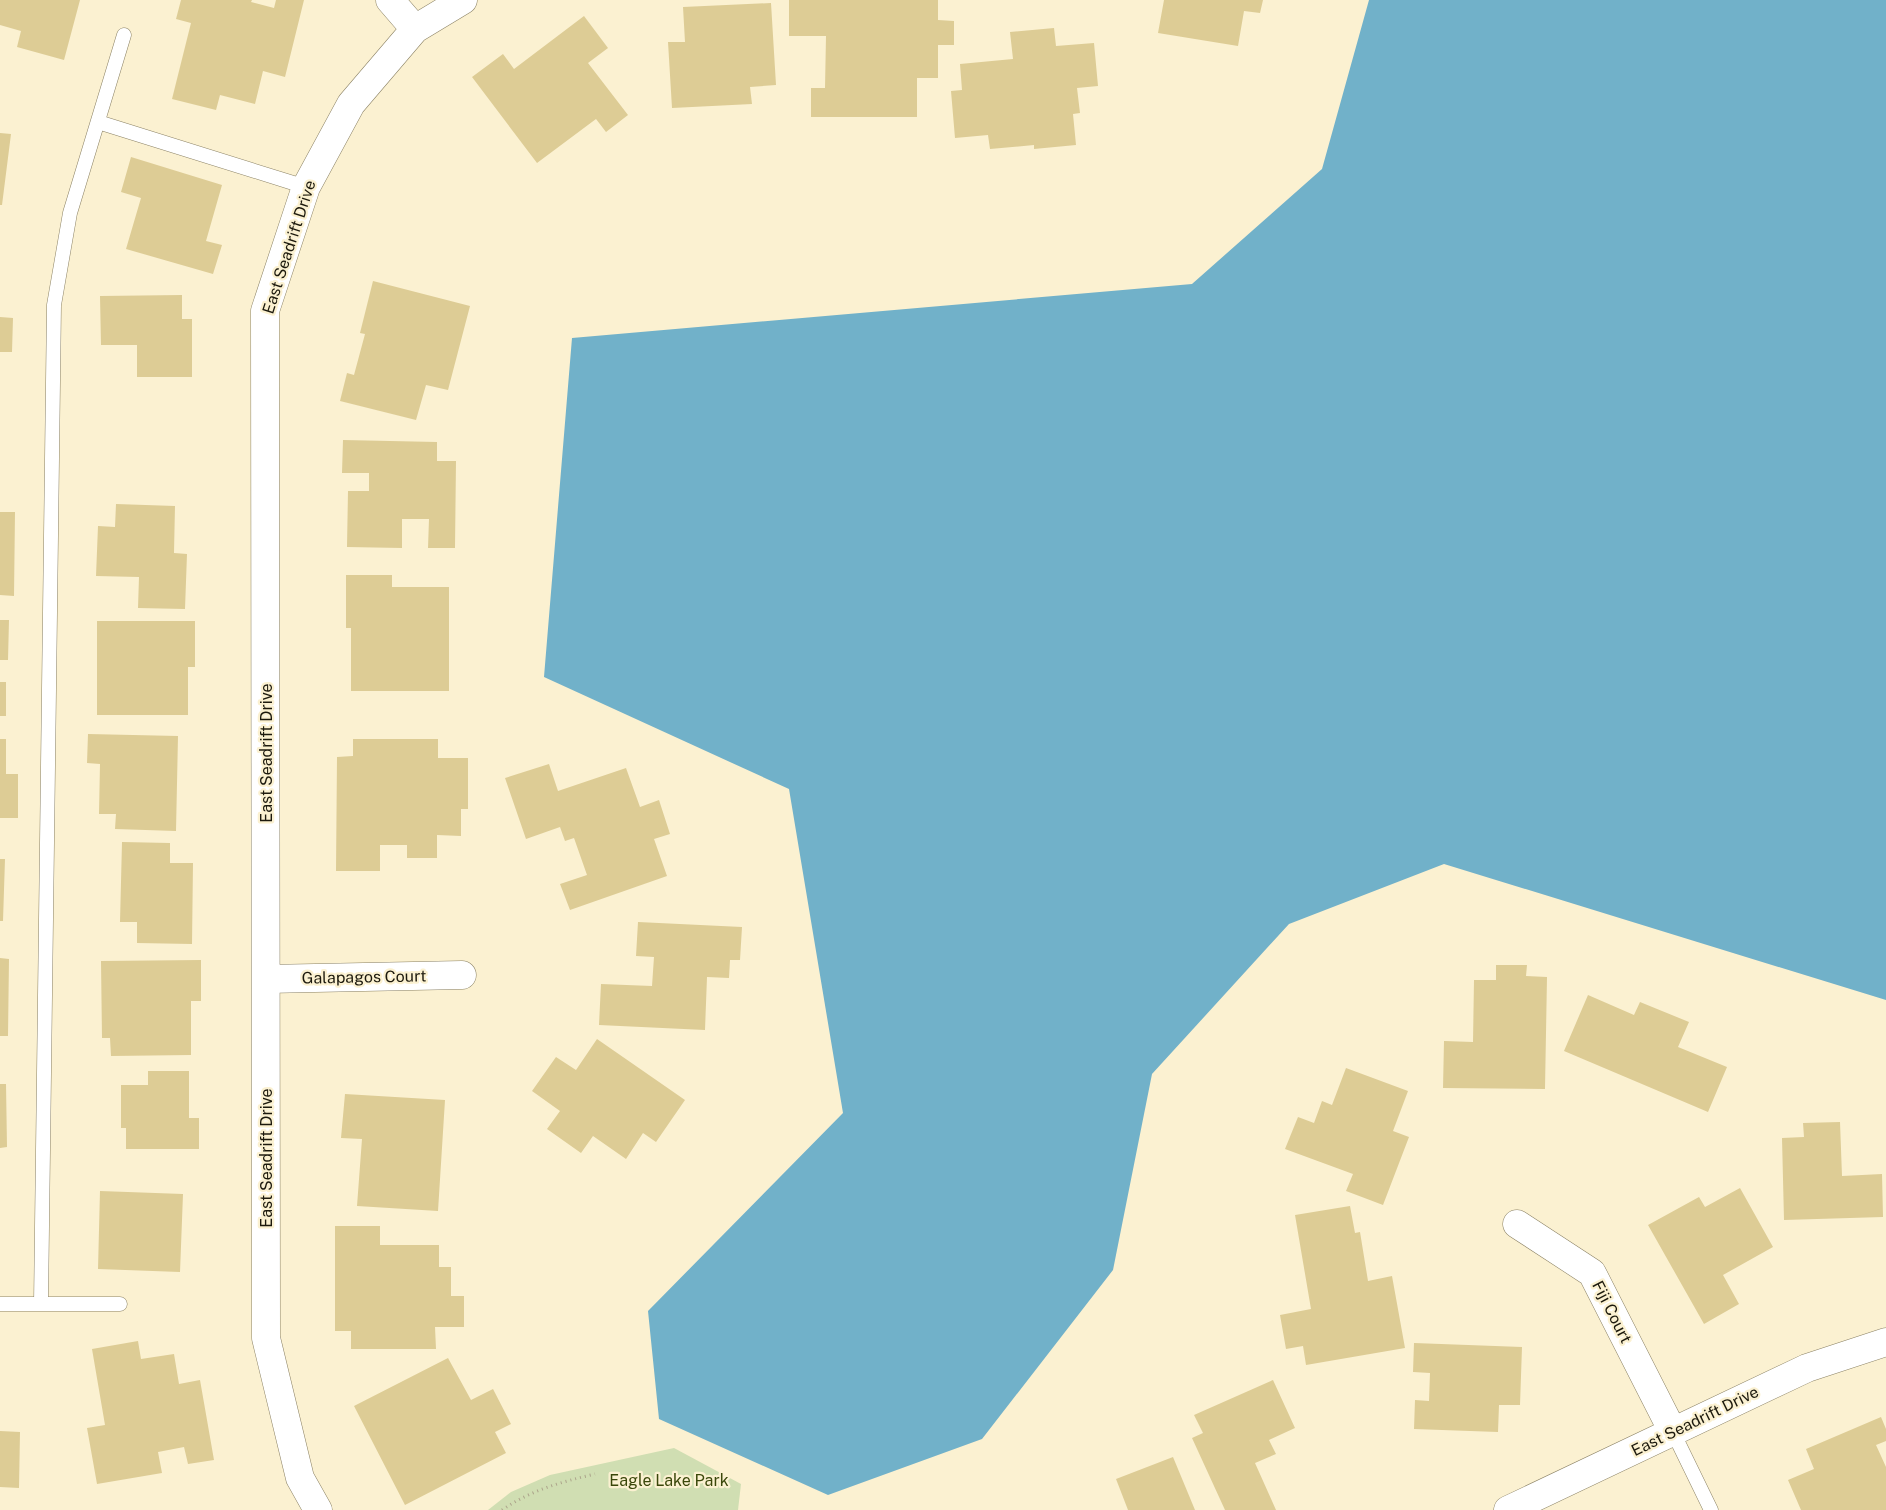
<svg xmlns="http://www.w3.org/2000/svg" width="1886" height="1510" font-family="'Public Sans',sans-serif">
	<rect width="100%" height="100%" fill="#fbf1d1"/>
	<path fill="#d0deb2" d="M674 1448 741 1484 738 1510H488L511 1492 550 1475Z"/>
	<path fill="#71b1c9" d="M1369 0H1886V1000L1444 864 1289 924 1152 1074 1113 1270 982 1439 828 1495 659 1419 648 1311 843 1113 789 789 544 677 572 338 1192 284 1322 169Z"/>
	<path fill="#ddcc95" d="M0 0H80L64 60 17 47 21 31 0 25Z
		M181 0H252L251 2 274 8 276 0H304L285 77 263 71 255 104 220 95 216 110 172 99 191 23 176 19Z
		M789 0H938V20L954 21V45H938V78H917V117H811V88H825L826 36H789Z
		M1164 0H1263L1260 13 1244 11 1238 46 1158 33Z
		M771 3 776 85 750 87 752 104 672 108 668 42H685L683 7Z
		M584 16 608 48 588 63 628 115 606 132 596 119 537 163 472 77 503 54 514 69Z
		M1054 28 1056 46 1094 43 1098 86 1077 88 1080 113 1073 114 1076 145 1034 149V145L990 149 988 135 955 138 951 91 962 90 960 64 1013 59 1010 32Z
		M0 133 11 134 2 205H0Z
		M131 157 222 185 206 241 222 245 213 274 126 249 141 198 121 192Z
		M373 281 470 306 448 390 426 385 416 420 340 401 347 373 354 375 365 334 360 333Z
		M182 295V319H192V377H137V345H101L100 296Z
		M0 317 13 318 12 352H0Z
		M343 440 437 442V461H456L455 548H428L429 519H402V548L347 547 348 491H369V473H342Z
		M116 504 175 506 174 553 187 554 185 609 138 608 139 577 96 576 98 526 115 527Z
		M0 512H15L14 596 0 595Z
		M346 575H392V587H449V691H351V628H346Z
		M0 620H9L8 660H0Z
		M97 621H195V667H188V715H97Z
		M0 682H6V716H0Z
		M88 734 178 736 176 831 115 829 116 814H99L100 764 87 763Z
		M0 739H6V774H18V818H0Z
		M353 739H438V758H468V809H461V836L437 835V858H407V845H380V871H336L337 757 353 756Z
		M549 764 558 791 626 768 640 807 659 800 670 834 654 839 667 876 570 910 560 884 587 875 574 838 565 841 560 827 526 839 505 778Z
		M122 842 170 843V863H193L192 944 137 943V922H120Z
		M0 859H5L3 921H0Z
		M638 922 742 927 740 960H730L729 978 707 977 705 1030 599 1025 601 984 652 986 654 957 636 956Z
		M0 958 9 959 8 1036H0Z
		M201 960V1001H191V1055L111 1056 110 1038H102L101 961Z
		M1496 965H1527L1526 976 1547 977 1545 1089 1443 1088 1444 1041 1473 1042 1474 980H1496Z
		M1588 995 1634 1015 1640 1002 1689 1022 1678 1047 1727 1067 1708 1112 1564 1051Z
		M597 1039 685 1100 656 1142 643 1133 626 1159 593 1136 581 1153 547 1129 560 1111 532 1091 556 1057 576 1070Z
		M1346 1068 1408 1091 1393 1131 1409 1137 1383 1205 1346 1191 1353 1174 1285 1149 1298 1117 1314 1123 1322 1101 1332 1105Z
		M148 1071H189V1118H199V1149H126V1128H121V1085H148Z
		M0 1084H6L7 1147 0 1148Z
		M345 1094 445 1100 438 1211 357 1206 362 1139 341 1138Z
		M1840 1122 1842 1176 1882 1174 1883 1217 1784 1220 1782 1138 1804 1137 1803 1123Z
		M1740 1188 1773 1247 1723 1275 1739 1304 1704 1324 1648 1225 1699 1197 1705 1207Z
		M100 1191 183 1194 180 1272 98 1269Z
		M1350 1206 1355 1233 1360 1232 1368 1281 1392 1276 1405 1348 1306 1365 1303 1346 1286 1349 1280 1315 1311 1309 1295 1215Z
		M335 1226H380V1245H439V1267H451V1296H464V1327H435L436 1349H351V1331H335Z
		M138 1341 141 1359 174 1354 179 1384 200 1380 214 1460 188 1464 184 1447 158 1452 162 1473 97 1484 87 1428 105 1425 92 1349Z
		M1414 1343 1522 1347 1520 1405H1499L1498 1432 1414 1429 1415 1400 1429 1401 1430 1373 1413 1372Z
		M448 1358 471 1400 493 1389 511 1424 495 1432 506 1453 405 1505 354 1406Z
		M1273 1380 1295 1428 1269 1440 1276 1454 1255 1463 1276 1510H1225L1192 1438 1203 1433 1194 1415Z
		M1881 1417 1886 1429V1441L1876 1445 1886 1467V1510H1801L1788 1480 1814 1469 1806 1449Z
		M0 1431 20 1432 19 1488 0 1487Z
		M1173 1457 1195 1510H1128L1116 1479Z"/>
	<g fill="none" stroke-linecap="round" stroke-linejoin="round">
		<g stroke="#8b8265" stroke-width="15">
			<path id="lane" d="M98 122 306 187
				M0 1304H120
				M41 1304 54 305 70 213 124 35
				M1673 1432 1711 1510"/>
		</g>
		<g stroke="#8b8265" stroke-width="29">
			<path id="street" d="M390 0 415 29
				M266 979 462 975
				M1517 1224 1592 1273 1673 1432
				M318 1510 300 1478 266 1338 265 311 306 187 351 104 415 29 463 0
				M1508 1510 1807 1368 1886 1342"/>
		</g>
		<path stroke="#aca48b" stroke-width="3" stroke-dasharray="1 4" stroke-linecap="butt" d="M502 1510C531 1490 561 1482 595 1474"/>
		<use href="#lane" stroke="#fff" stroke-width="14"/>
		<use href="#street" stroke="#fff" stroke-width="28"/>
	</g>
	<g text-anchor="middle" dominant-baseline="central" stroke-width="4.5" stroke-linejoin="round" paint-order="stroke">
		<g font-size="16" fill="#1c190d" stroke="#fbf1d1">
			<text transform="translate(289 247) rotate(-72)">East Seadrift Drive</text>
			<text transform="translate(266 753) rotate(-90)">East Seadrift Drive</text>
			<text transform="translate(364 977) rotate(-1)">Galapagos Court</text>
			<text transform="translate(266 1158) rotate(-90)">East Seadrift Drive</text>
			<text transform="translate(1612 1312) rotate(63)">Fiji Court</text>
			<text transform="translate(1695 1421) rotate(-26)">East Seadrift Drive</text>
		</g>
		<g font-size="16" fill="#3a470a" stroke="#fbf1d1">
			<text x="669" y="1480">Eagle Lake Park</text>
		</g>
	</g>
</svg>
